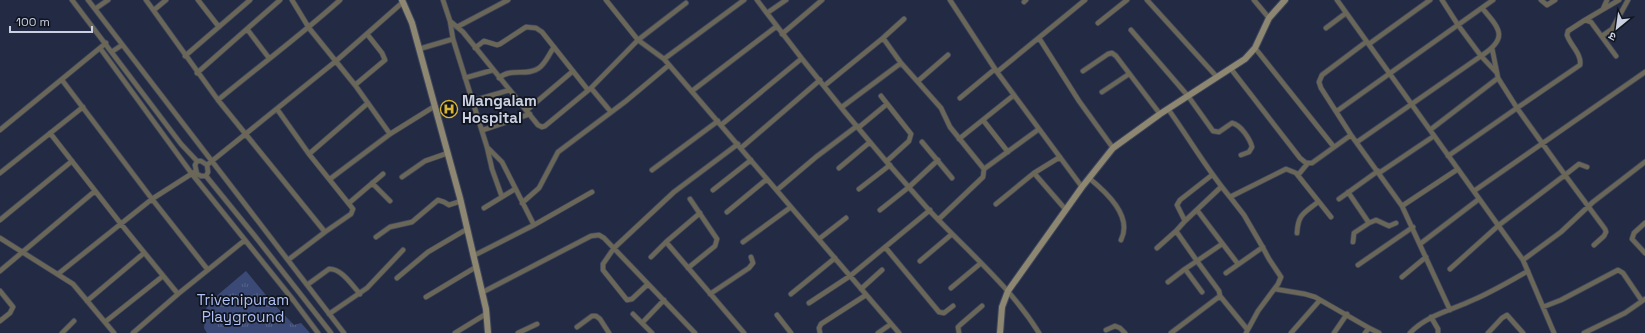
<svg xmlns="http://www.w3.org/2000/svg" width="1645" height="333" font-family="'Space Grotesk','Noto Sans Devanagari',sans-serif">
	<defs>
		<pattern id="park-tufts" width="24" height="20" patternUnits="userSpaceOnUse"><rect width="24" height="20" fill="#3b4976"/><path d="M3 7l-1-3M5 7V3M7 7l1-3M15 17l-1-3M17 17v-4M19 17l1-3" fill="none" stroke="#566289"/></pattern>
	</defs>
	<rect width="100%" height="100%" fill="#232b44"/>
	<path fill="url(#park-tufts)" d="M246 271 270 300 294 325 301 323 310 333H207L204 328 207 304Z"/>
	<g fill="none" stroke-linecap="round" stroke-linejoin="round">
		<g stroke="#3e465d" stroke-width="6">
			<path id="street" d="M72 0 181 144 197 161
				M88 0 344 333
				M146 0 218 100 325 232 288 260
				M198 0 219 27
				M292 0 309 28 355 85 390 134 330 179
				M443 0 450 21 453 39 487 147 502 162 534 225
				M606 0 638 40 664 59 899 333
				M757 0C811 72 868 142 928 209 966 250 1010 286 1039 333
				M950 0 997 72 1085 0
				M1147 0 1217 77
				M1254 0 1269 18
				M1337 0 1523 260 1554 333
				M1541 0 1547 5 1555 0
				M1024 2 1026 0
				M1482 8C1500 29 1509 38 1481 56L1497 73
				M95 9 108 0
				M1603 9 1607 0
				M154 10 166 0
				M767 13 786 0
				M1585 20 1619 0
				M450 21 463 32 538 125 542 127 545 126 591 88 638 40 686 3
				M1098 23 1127 0
				M457 27 508 0
				M1326 28 1346 13
				M247 29 269 58
				M1131 30 1188 96 1213 131 1219 132 1232 123C1241 125 1250 139 1252 147L1249 152 1241 155
				M782 34 822 0
				M1602 36 1612 29 1628 0
				M883 38 904 19
				M1039 38 1079 101 1113 148
				M1366 42 1322 75 1319 82 1321 88 1351 135 1402 206 1450 310
				M1369 44 1430 0
				M100 48 192 174 294 301 318 333
				M475 48 484 41 497 45 500 44 526 27 536 28 542 32 588 90
				M1255 48 1334 147
				M1492 48 1498 78 1517 108 1580 65C1582 54 1570 45 1567 35L1568 31 1585 20 1591 22 1616 56
				M419 49 453 39
				M113 51 122 45
				M185 56 250 0
				M664 59 744 0
				M1231 69 1300 158 1306 163H1312L1351 135
				M1083 71 1108 54 1112 53 1116 56 1160 114
				M997 72 1082 187
				M197 73 280 0
				M465 78 493 70
				M499 78C511 67 527 77 539 68 546 63 549 54 554 47
				M62 80 152 199 208 270
				M918 81 948 55
				M355 85 385 60 382 53 367 34
				M824 86 883 38 901 63 941 108 950 127 984 169 1039 129
				M591 88 611 112
				M692 91 777 26
				M1102 92 1129 74
				M881 96 911 134 909 141 887 161
				M960 98 995 69
				M218 100C258 67 301 35 340 0
				M472 101 510 90
				M842 107 901 63
				M277 109 309 154 353 209 351 214 325 232
				M1168 109C1189 138 1207 170 1230 197L1286 169 1296 173 1331 217
				M527 110 573 71
				M1337 111 1493 0
				M983 120 1008 152
				M721 125 801 59
				M858 128 887 104
				M0 130 106 43
				M483 130 530 114
				M1430 130 1498 78
				M50 133 121 224 178 294
				M390 134 435 106
				M959 139 1014 95
				M922 142 952 178
				M1357 142 1481 56 1458 25 1442 0
				M487 147 492 169 502 197
				M741 148 820 80
				M309 154 368 103
				M1448 156 1517 108 1565 175 1499 225 1450 269
				M1060 157 1034 173 1066 210
				M197 161H201L207 165 208 172 206 176H201L197 174 195 165Z
				M207 165 336 61 403 2
				M1587 167 1579 164 1565 175 1605 229 1606 232 1604 236 1594 245
				M839 168 870 142
				M652 170 718 121
				M0 173 83 107
				M1379 173 1434 136
				M1298 175 1308 163
				M206 176 254 235 331 333
				M402 177 425 161 448 153
				M1089 178C1106 192 1133 216 1121 240
				M372 183 390 201
				M859 189 890 165
				M713 190 751 160
				M777 190 816 157 857 126
				M1474 191 1645 72
				M1348 192 1369 223
				M1230 197 1244 215 1262 246 1269 259 1281 277 1278 284 1258 311 1246 333
				M1339 199 1378 171
				M349 203 383 174
				M522 203 539 188 558 152 626 101 669 65
				M996 204 1034 173
				M1402 206 1458 169
				M484 208 515 189
				M880 210 909 187 938 160
				M1197 210 1238 264
				M727 212 767 179
				M700 213 666 242 744 333
				M939 219 983 177 984 169
				M0 220 72 161
				M1185 221 1221 187
				M1645 223 1634 233 1632 239 1645 253
				M1297 233C1298 214 1304 213 1318 202
				M376 237 390 227 412 222 438 200 444 202 449 205 461 201
				M0 238 73 284 114 333
				M819 239 846 218
				M743 242 791 207
				M1353 242 1354 233 1369 223 1376 220 1389 226 1396 223
				M1420 244 1479 199
				M885 247 939 312 944 313 953 306
				M1157 248 1176 231
				M473 256 534 225 592 192
				M651 257 666 242
				M1523 260 1561 232 1593 202 1645 162
				M920 261 952 234
				M1358 265 1413 227
				M688 268 715 246 717 239 690 199
				M0 271 95 191
				M1226 273 1263 247
				M58 274 152 199 196 171
				M1402 277 1426 257
				M397 278 428 252 467 229
				M1168 282 1185 269
				M648 284 632 299 627 300 603 270V264L614 248 674 192 738 144
				M307 285 329 269C341 268 352 285 360 294
				M951 288 981 263
				M861 289 882 270
				M1275 289 1305 294 1315 297 1369 328
				M0 291 13 307 10 313 0 321
				M483 292 591 236 599 235 604 238 695 333
				M1202 292 1185 269 1197 261 1176 231 1185 221 1177 205 1180 200 1212 175
				M710 294 749 268 753 263 751 257
				M791 294 835 258
				M1220 296 1247 329
				M426 297 476 267
				M87 301 144 253
				M809 303 850 276 930 210
				M1543 307 1561 300 1618 270 1623 273 1642 301
				M329 314 367 288 403 250
				M633 314 652 333
				M777 315 791 333
				M1431 317 1438 329V333
				M105 322 163 276
				M642 323 664 300
				M577 327 592 316H596L600 319 609 333
				M1106 330 1115 326 1120 328 1125 333
				M62 333 74 321
				M133 333 178 294 245 240
				M455 333 486 314
				M518 333 537 324
				M820 333 819 328 821 324 866 295
				M878 333 891 324
				M959 333 958 327 960 325 982 306
				M1171 333 1220 296 1219 291 1197 261 1222 244
				M1291 333 1320 300
				M1334 333 1347 314
				M1365 333 1369 328 1379 333
				M1410 333C1427 315 1452 310 1473 300 1492 292 1510 281 1528 271
				M1488 333 1502 318 1507 315 1523 333
				M1584 333 1625 313 1645 299"/>
		</g>
		<g stroke="#3e465d" stroke-width="8">
			<path id="secondary" d="M402 0 412 23 460 198 486 309 488 333
				M1000 333 1002 307 1008 291 1082 187 1113 148 1160 114 1245 59 1255 48 1269 18 1285 0"/>
		</g>
		<use href="#street" stroke="#6a6658" stroke-width="4.5"/>
		<use href="#secondary" stroke="#8d8671" stroke-width="6"/>
	</g>
	<defs>
		<g id="hospital-ring" transform="scale(0.9)"><circle r="9.5" fill="#10141f" stroke="#d7b434" stroke-width="1.5"/><path d="M-5-5h3v3.5h4V-5h3V5h-3V1.5h-4V5h-3Z" fill="#d7b434"/></g>
	</defs>
	<g fill-rule="evenodd">
		<use href="#hospital-ring" x="449" y="109"/>
	</g>
	<g text-anchor="middle" dominant-baseline="central" stroke-width="3.5" stroke-linejoin="round" paint-order="stroke">
		<g font-size="15" font-weight="bold" fill="#cbd1e2" stroke="#10141f" text-anchor="start">
			<text x="462" y="100">Mangalam<tspan x="462" dy="17">Hospital</tspan></text>
		</g>
		<g font-size="15" fill="#afc1f4" stroke="#10141f">
			<text x="243" y="299">Trivenipuram<tspan x="243" dy="17">Playground</tspan></text>
		</g>
	</g>
	<g transform="translate(1617 28) rotate(209)" stroke="#10141f" stroke-width="3" paint-order="stroke">
	<path d="M0-3L7 15L0 10L-7 15Z" fill="#cbd1e2"/>
	<text y="-6" font-size="11" font-weight="bold" text-anchor="middle" fill="#cbd1e2">उ</text>
	</g>
	<path d="M10 26v6h82v-6" fill="none" stroke="#cbd1e2" stroke-width="2"/>
	<text x="16" y="26" font-size="12" fill="#cbd1e2" stroke="#10141f" stroke-width="3" paint-order="stroke">100 m</text>
</svg>
